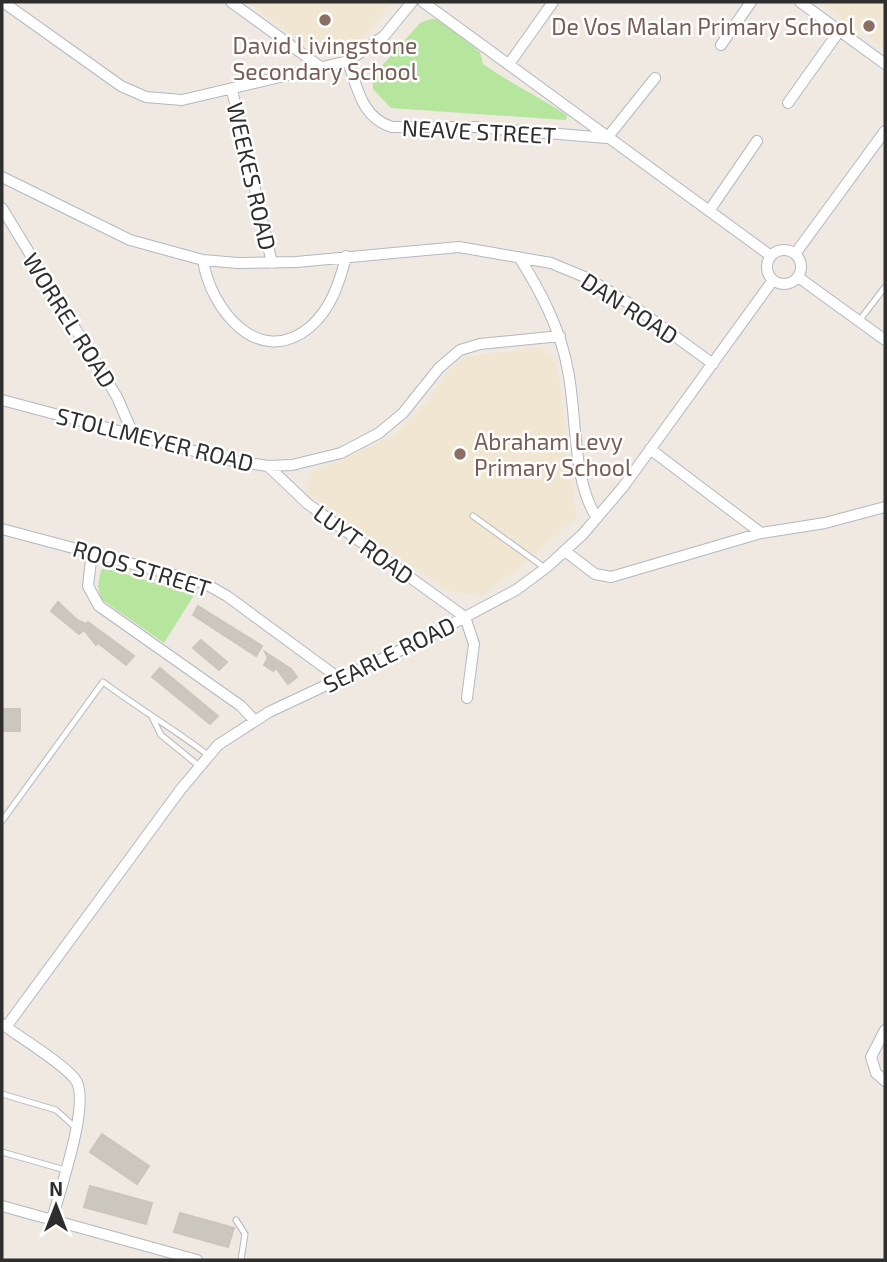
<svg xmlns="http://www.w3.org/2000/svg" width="887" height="1262" font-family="'Exo 2',sans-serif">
	<rect width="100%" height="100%" fill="#efe9e1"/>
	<path fill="#f0e6d1" d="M247 2H392L363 38 330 49 300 41Z
		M820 2H885V49Z
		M541 347 557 361 576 517 531 558 482 596 446 590 305 491 312 472 392 437 429 400 452 366 464 357Z"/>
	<path fill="#b6e59e" d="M431 19H439L480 52 483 64C510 83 539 97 567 115L566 120 391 108 373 89V76L420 23Z
		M105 568 194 595 164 643 101 599 98 586 101 570Z"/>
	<path fill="#cbc7bf" stroke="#cbc5ba" stroke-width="2" d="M58 602 77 620 86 624 88 622 134 656 126 665 98 643 96 645 84 630 79 634 51 611Z
		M198 606 262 646 256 656 193 615Z
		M201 640 227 662 219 670 193 648Z
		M265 652 291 669 297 677 288 684 276 668 273 671 264 665 268 658Z
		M160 668 218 716 210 724 152 677Z
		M2 709H20V731H2Z
		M102 1134 149 1166 137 1184 90 1152Z
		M90 1186 152 1203 146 1224 84 1207Z
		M180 1213 234 1228 228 1247 174 1232Z"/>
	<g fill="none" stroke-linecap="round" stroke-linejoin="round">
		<g stroke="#b4b7c1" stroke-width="7">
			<path id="service" d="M859 321 885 287
				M473 516 545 568
				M153 719 161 735 199 766
				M2 821 103 682C138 708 174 729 208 755
				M2 1094 56 1110 76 1128
				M2 1152 65 1170
				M236 1220 245 1234 241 1260"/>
		</g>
		<g stroke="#b4b7c1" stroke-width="12">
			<path id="minor" d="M3 2 121 86 146 97 182 100 348 61 384 36 412 2
				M231 2 322 68
				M423 2 771 256
				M800 2 885 64
				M721 45 751 2
				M348 61C357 88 362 118 392 127H475L607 138 655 78
				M509 64 553 2
				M232 90 272 263
				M788 103 840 30
				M2 177 130 240 203 260 238 263 296 262 459 247 551 263 587 278 635 307 713 364
				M2 208 117 397 133 434
				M709 211 757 141
				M767 267a17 17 0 1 1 34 0a17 17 0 1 1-34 0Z
				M795 254 885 131
				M519 257C541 292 561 330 568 371 577 414 572 481 597 518
				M203 260C210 308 258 370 310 327 331 309 340 282 346 256
				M798 277 885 340
				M2 400 228 460 268 466 292 465 341 453 379 433 403 413 439 368 460 350 480 344 560 336
				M650 449 761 533
				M268 466 308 504 465 617 474 644 467 698
				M2 529 204 583 227 596 340 679
				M565 551 595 574 611 577 761 533 825 523 885 507
				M92 552 88 586 99 606 241 706 254 720
				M2 1024C21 1038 61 1062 75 1079 92 1100 59 1192 52 1220
				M6 1027 181 789 218 745 269 712 420 641 516 590 547 567 583 534 623 487 773 280
				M885 1030 871 1057 876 1073 885 1081
				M2 1206 197 1260"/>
		</g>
		<use href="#service" stroke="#fff" stroke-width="5"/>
		<use href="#minor" stroke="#fff" stroke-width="10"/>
	</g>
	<g fill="#8d6e63" stroke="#fff" stroke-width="2.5">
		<circle cx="325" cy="20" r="7"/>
		<circle cx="869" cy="26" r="7"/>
		<circle cx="460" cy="454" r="7"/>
	</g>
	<g text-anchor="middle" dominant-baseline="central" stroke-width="5" stroke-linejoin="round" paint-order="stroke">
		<g font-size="23" fill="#785e54" stroke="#fff" text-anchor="end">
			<text x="855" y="26">De Vos Malan Primary School</text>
			<text x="325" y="45" text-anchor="middle">David Livingstone<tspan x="325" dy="26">Secondary School</tspan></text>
			<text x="474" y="441" text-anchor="start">Abraham Levy<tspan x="474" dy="26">Primary School</tspan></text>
		</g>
		<g font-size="23" fill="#2e2e2e" stroke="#fff">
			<text transform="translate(479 131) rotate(3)">NEAVE STREET</text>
			<text transform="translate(252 176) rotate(77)">WEEKES ROAD</text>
			<text transform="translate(630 308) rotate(33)">DAN ROAD</text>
			<text transform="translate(70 320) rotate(58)">WORREL ROAD</text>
			<text transform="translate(155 439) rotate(14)">STOLLMEYER ROAD</text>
			<text transform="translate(364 544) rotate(36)">LUYT ROAD</text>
			<text transform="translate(142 568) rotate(17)">ROOS STREET</text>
			<text transform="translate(389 654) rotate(-26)">SEARLE ROAD</text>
		</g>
	</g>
	<rect width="887" height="1262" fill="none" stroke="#2e2e2e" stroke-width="7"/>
	<g transform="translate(56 1206)" stroke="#ffffff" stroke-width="5" paint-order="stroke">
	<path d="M0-5L12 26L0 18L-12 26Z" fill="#2e2e2e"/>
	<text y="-10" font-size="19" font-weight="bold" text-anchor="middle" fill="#2e2e2e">N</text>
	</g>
</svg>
